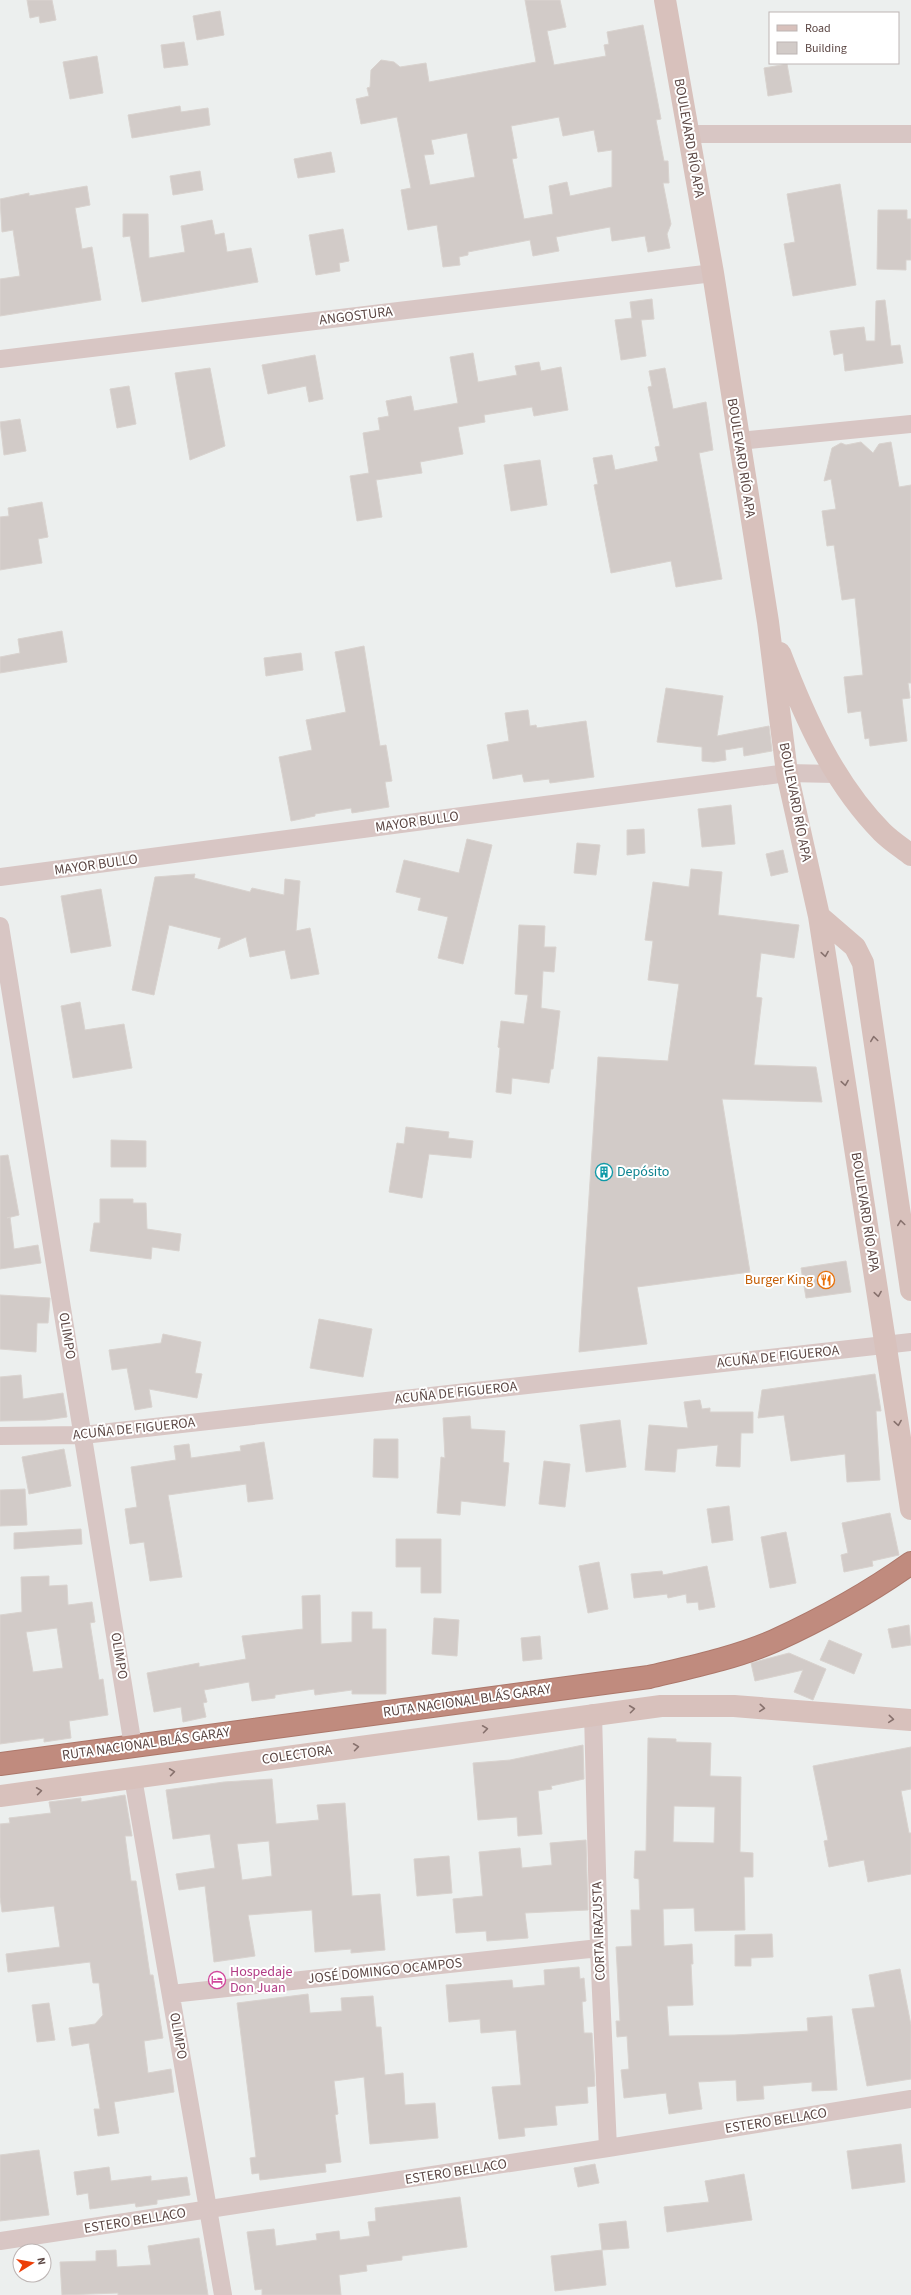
<svg xmlns="http://www.w3.org/2000/svg" width="911" height="2295" font-family="'Source Sans 3',sans-serif">
	<rect width="100%" height="100%" fill="#ecefee"/>
	<path fill="#d2cbc8" stroke="#d9d3cf" fill-rule="evenodd" d="M27 0H52L56 20 40 23 39 16 30 18Z
		M525 0H560L566 27 547 31 554 65 606 56 604 45 609 44 607 32 643 25 661 119 656 120 664 161H668L669 183H663L671 224 667 234 670 248 648 252 645 236 612 241 610 227 556 237 559 251 533 256 530 240 468 252V255L459 257 460 265 443 267 437 225 408 230 401 190 411 188 397 117 361 124 356 99 369 96 367 88 370 87 371 70 381 60 394 62 400 67 426 63 429 82 536 62ZM559 117 563 136 594 130 598 152 612 150V187L570 196 567 182 549 186 553 214 524 219 512 159 517 158 511 126ZM467 133 475 177 430 185 424 155 434 154 431 140Z
		M220 11 224 35 197 40 193 16Z
		M184 42 188 65 164 68 161 45Z
		M97 56 103 93 70 99 63 62Z
		M787 64 792 92 768 96 764 68Z
		M180 106 181 112 208 108 210 125 132 138 128 115Z
		M331 152 335 172 298 178 294 159Z
		M200 171 203 190 173 195 170 176Z
		M840 184 856 285 793 296 784 244 795 242 787 194Z
		M87 186 90 205 75 208 82 249 92 247 101 300 0 316V279L20 276 13 230 2 232 0 199 29 193V196Z
		M878 210H907V219H911V260H906V270L877 269Z
		M123 214H148L149 258 185 252 181 226 212 220 215 235 224 233 227 252 251 248 258 282 142 302 130 236 123 237Z
		M343 229 349 261 339 263 340 271 316 275 309 235Z
		M652 299 654 319 641 320 646 356 621 360 615 320 632 318 630 302Z
		M885 300 891 346 900 345 903 363 845 371 843 353 834 355 830 331 864 327 866 341H875L876 301Z
		M473 353 478 382 517 375 515 366 539 362 541 371 561 367 568 410 534 416 532 407 484 415 485 422 458 427 463 454 420 462 422 473 376 480 382 517 357 521 350 476 369 473 363 433 380 430 378 418 389 416 386 401 411 396 414 411 458 403 450 357Z
		M315 355 323 399 309 402 306 386 268 394 262 365Z
		M210 368 225 446 190 460 175 373Z
		M665 368 673 409 706 402 713 450 699 453 722 579 676 587 671 561 611 573 594 485 598 484 593 458 612 455 615 470 658 461 655 447 660 446 648 387 652 386 649 371Z
		M129 386 136 424 117 428 110 389Z
		M20 419 26 451 4 455 0 422Z
		M861 442 873 453 879 444 891 442 899 487 911 485V683H908L910 698 902 699 907 741 870 746 869 738 865 739 861 711 848 713 844 677 863 675 855 598 842 600 834 545 827 546 822 511 836 509 831 479 824 481 832 448 841 443 846 445Z
		M540 460 547 505 511 511 504 465Z
		M42 502 48 537 38 539 42 563 0 570V517L9 516 8 508Z
		M62 631 67 662 0 673V657L20 653 18 639Z
		M364 646 380 746 386 745 392 781 385 782 389 807 352 813 351 808 315 814V816L291 821 279 757 312 750 306 720 346 712 335 652Z
		M301 653 303 670 266 676 264 658Z
		M666 688 723 696 717 736 769 726 772 751 744 756 743 747 725 750 726 760 714 762 702 761V747L657 742Z
		M528 710 530 726 536 725 537 728 586 721 594 777 550 783 549 779 524 782 522 774 493 779 487 745 509 741 505 713Z
		M731 805 735 844 702 847 698 809Z
		M644 829 645 853 627 855V830Z
		M467 839 492 845 463 964 438 958 448 917 418 910 421 898 396 892 404 860 459 873Z
		M577 843 600 845 596 875 574 873Z
		M783 850 788 872 771 876 766 854Z
		M691 869 722 872 718 915 799 925 794 958 761 953 756 997 762 998 754 1065 816 1067 822 1102 722 1099 750 1272 637 1287 647 1344 579 1352 598 1057 668 1061 679 984 648 980 653 941 645 940 653 882 689 887Z
		M195 874 194 878 250 892 252 888 284 895 285 879 300 881 296 931 310 928 319 974 291 979 285 950 250 957 246 937 218 949 221 938 169 925 154 995 132 990 155 877Z
		M101 889 111 946 71 953 61 896Z
		M519 925 545 926 544 947H556L554 972 543 971 541 1008 560 1011 553 1069H551L549 1083 512 1078 511 1094 496 1092 500 1048 498 1047 501 1021 524 1024 528 995 515 994Z
		M80 1002 85 1030 124 1024 132 1068 73 1078 61 1006Z
		M406 1127 449 1132 448 1138 473 1141 471 1158 429 1154 422 1198 389 1192 397 1143 404 1144Z
		M111 1140 146 1141V1167H111Z
		M8 1155 19 1215 7 1218 10 1217 14 1249 38 1245 41 1263 0 1269V1156Z
		M100 1199H133V1203H146L147 1229 181 1234 179 1251 152 1247 151 1259 90 1251 94 1223H100Z
		M846 1261 851 1292 806 1298 801 1268Z
		M0 1295 50 1298 48 1323H37L36 1352 0 1349Z
		M319 1319 372 1329 363 1377 310 1368Z
		M163 1334 201 1342 195 1373 202 1374 197 1398 149 1389 152 1407 135 1410 127 1368 112 1370 109 1350 161 1343Z
		M875 1374 881 1411H876L880 1480 847 1482 845 1454 791 1461 784 1415 758 1418 762 1390Z
		M21 1375 23 1399 63 1393 67 1417 45 1420 0 1421V1377Z
		M700 1400 702 1409 710 1408V1412H753V1433H741L740 1467 716 1466 718 1445 677 1449 675 1472 645 1470 649 1425 688 1428 684 1402Z
		M470 1416 471 1429 505 1431 503 1462 509 1463 505 1506 461 1501 460 1515 437 1513 441 1457 445 1458 443 1418Z
		M620 1420 626 1467 586 1472 580 1425Z
		M374 1439H398V1478L373 1477Z
		M264 1442 273 1499 248 1502 246 1484 168 1495 182 1577 150 1581 144 1542 130 1544 125 1509 137 1507 131 1467 176 1460 174 1446 189 1444 191 1458 241 1451 240 1446Z
		M64 1449 71 1486 29 1494 22 1457Z
		M544 1461 570 1464 565 1507 539 1504Z
		M25 1489 27 1525 0 1526V1490Z
		M729 1506 733 1540 712 1543 707 1509Z
		M890 1513 899 1555 872 1561 873 1566 844 1572 841 1555 848 1553 842 1523Z
		M81 1529 82 1544 14 1549V1533Z
		M786 1532 796 1583 770 1588 761 1537Z
		M396 1539H441V1593H421V1567H396Z
		M599 1562 608 1609 588 1613 579 1566Z
		M707 1566 715 1607 699 1610 698 1602 687 1603 686 1594 668 1598 667 1594 634 1598 631 1574 662 1571 663 1575Z
		M49 1576V1586L67 1585 68 1605 92 1602 95 1622 90 1623 99 1680 103 1679 108 1715 69 1721 71 1738 44 1742V1738L0 1744V1615L22 1612 21 1577ZM57 1628 63 1668 33 1672 26 1632Z
		M320 1595 321 1644 352 1642V1612H372V1629H386V1694H352V1690L315 1695 314 1689 275 1695V1698L252 1701 249 1682 204 1690 207 1702 203 1703 206 1717 183 1722 181 1707 154 1712 147 1673 199 1663V1667L246 1659 242 1636 303 1629 302 1596Z
		M434 1618 459 1620 457 1656 432 1654Z
		M909 1625 911 1645 892 1648 888 1629Z
		M540 1636 542 1659 523 1661 521 1638Z
		M829 1640 862 1654 854 1674 820 1660Z
		M789 1653 826 1669 813 1700 794 1692 803 1670 755 1681 751 1663Z
		M648 1738 676 1739V1742L711 1743 710 1776 741 1777 740 1852 753 1853V1877H744L745 1930 695 1931 694 1908 663 1909 664 1946 692 1944 693 1964H691L693 2005 667 2006 669 2036 734 2035 808 2031 807 2018 832 2016 837 2090 812 2091V2082L763 2086 764 2099 737 2101 736 2080 698 2082 702 2109 669 2114 666 2093 624 2098 621 2070 629 2069 627 2036 617 2037 616 2021H620L616 1947 632 1946 631 1910H640L639 1879 634 1878 635 1851H646ZM674 1806 715 1807 714 1843 673 1842Z
		M583 1745 584 1779 551 1786 552 1789 538 1791 542 1834 518 1836 517 1817 478 1820 473 1763 510 1760Z
		M911 1747V1789L901 1791 909 1833H911V1874L868 1882 864 1860 829 1867 824 1841 828 1840 813 1766Z
		M272 1779 276 1824 319 1820 317 1805 345 1803 352 1896 380 1894 385 1950 351 1953V1949L315 1952 312 1910 248 1915 255 1956 214 1962 205 1886 179 1890 176 1874 215 1868 210 1834 173 1839 166 1790 224 1782ZM269 1841 272 1876 242 1880 237 1844Z
		M125 1795 132 1836H125L131 1881H136L150 1975H153L163 2038 144 2041 148 2073 171 2069 174 2092 114 2102 119 2133 98 2136 94 2109H100L89 2043 72 2046 69 2028 95 2024 103 2015 99 1983H93L90 1962 8 1972 6 1954 60 1947 54 1906 2 1912 0 1897V1824L10 1823 9 1818 51 1813 49 1802 81 1798V1802Z
		M586 1840 588 1910 525 1913 528 1938 487 1941 486 1931 456 1933 453 1899 483 1896 479 1852 520 1848 522 1868 552 1865 550 1843Z
		M449 1856 452 1893 417 1896 414 1859Z
		M772 1934 773 1957 751 1958V1966H735V1935Z
		M579 1967 580 1979 584 1978 586 2001 582 2002 584 2033H592L595 2086 587 2087 588 2103 555 2106 557 2125 524 2128 525 2136 499 2139 492 2087 521 2085 516 2030 481 2033 480 2019 449 2022 446 1985 512 1980 513 1988 545 1985 544 1970Z
		M900 1969 911 2025V2079L867 2086 852 2009 875 2007 869 1975Z
		M308 1994 310 2013 342 2011 341 1998 373 1996 376 2027H381L385 2075 403 2073 405 2105 435 2103 438 2138 370 2144 364 2077 334 2081 338 2114 335 2115 341 2162 325 2164 326 2172 260 2180 259 2173 252 2174 250 2158 256 2157 237 2003Z
		M49 2003 55 2040 37 2042 32 2005Z
		M901 2144 905 2182 852 2189 847 2151Z
		M39 2150 49 2215 0 2221V2155Z
		M595 2164 599 2183 578 2187 574 2168Z
		M109 2167 111 2181 151 2176V2181L187 2177 190 2195 157 2200V2204L136 2207 135 2203 90 2209 88 2193 77 2195 74 2172Z
		M744 2174 752 2220 667 2232 664 2207 709 2202 705 2181Z
		M460 2197 467 2247 402 2256V2260L366 2265 367 2271 339 2275 341 2295H262V2289L255 2290 247 2232 274 2229 276 2246 317 2240 316 2234 339 2231 340 2240 370 2236 368 2222 376 2221 375 2208Z
		M626 2221 629 2248 602 2250 599 2224Z
		M199 2238 208 2295H118V2293L62 2295 60 2262 96 2261V2251L116 2250 117 2267 151 2265 148 2246Z
		M602 2250 606 2285 555 2291 551 2256Z"/>
	<g fill="none" stroke-linecap="round" stroke-linejoin="round">
		<g stroke="#ac776a" stroke-width="24">
			<path id="highway" d="M0 1764 649 1677C691 1667 735 1658 774 1641 822 1619 869 1593 911 1563"/>
		</g>
		<path stroke="#d8c6c4" stroke-width="18" d="M689 134H911
			M0 359 713 273
			M739 441 911 424
			M0 877 787 773 835 774
			M0 926 133 1746
			M0 1436 83 1435 911 1342
			M593 1713 599 1948 608 2148
			M133 1778 223 2295
			M171 1994 599 1948
			M0 2241 608 2148 911 2099"/>
		<path stroke="#d8c1bc" stroke-width="22" d="M665 0 713 273 768 622 787 773 819 916 911 1509
			M780 653C805 718 833 782 882 832 891 841 902 848 911 855
			M819 916 855 947 863 963 911 1290
			M0 1796 661 1706H734L911 1720"/>
		<use href="#highway" stroke="#c08b7e" stroke-width="22"/>
	</g>
	<defs><path id="oneway-chevron" d="M-2-3.5L2.5 0L-2 3.5" fill="none" stroke-width="1.6" stroke-linecap="round" stroke-linejoin="round"/></defs>
	<g stroke="#87716d">
		<use href="#oneway-chevron" transform="translate(825 954) rotate(81)"/>
		<use href="#oneway-chevron" transform="translate(874 1039) rotate(-98)"/>
		<use href="#oneway-chevron" transform="translate(845 1083) rotate(81)"/>
		<use href="#oneway-chevron" transform="translate(901 1223) rotate(-98)"/>
		<use href="#oneway-chevron" transform="translate(878 1294) rotate(81)"/>
		<use href="#oneway-chevron" transform="translate(898 1423) rotate(81)"/>
		<use href="#oneway-chevron" transform="translate(762 1708) rotate(5)"/>
		<use href="#oneway-chevron" transform="translate(632 1709) rotate(-7)"/>
		<use href="#oneway-chevron" transform="translate(891 1719) rotate(5)"/>
		<use href="#oneway-chevron" transform="translate(485 1729) rotate(-8)"/>
		<use href="#oneway-chevron" transform="translate(356 1747) rotate(-8)"/>
		<use href="#oneway-chevron" transform="translate(172 1772) rotate(-8)"/>
		<use href="#oneway-chevron" transform="translate(39 1791) rotate(-8)"/>
	</g>
	<defs>
		<g id="building-ring" transform="scale(0.9)"><circle r="9.5" fill="#fff" stroke="#0f9aa8" stroke-width="1.5"/><path d="M-4-6H4V6H1V3H-1V6H-4ZM-2.5-4.3h1.7v1.8h-1.7ZM.8-4.3h1.7v1.8H.8ZM-2.5-1h1.7V.8h-1.7ZM.8-1h1.7V.8H.8Z" fill="#0f9aa8"/></g>
		<g id="restaurant-ring" transform="scale(0.9)"><circle r="9.5" fill="#fff" stroke="#e8710a" stroke-width="1.5"/><path d="M-5-6h1v4h1v-4h1v4h1v-4h1v5L-1.5 .5V6h-2V.5L-5-1ZM5-6V6H3V1.5H1.5Q1.5-4 5-6Z" fill="#e8710a"/></g>
		<g id="hotel-ring" transform="scale(0.9)"><circle r="9.5" fill="#fff" stroke="#d1479c" stroke-width="1.5"/><path d="M-6-4.5h1.5V1H6V5H4.5V3h-9V5H-6ZM-4 0a1.8 1.8 0 1 1 3.6 0ZM.5 0V-2.5h3Q6-2.5 6 0Z" fill="#d1479c"/></g>
	</defs>
	<g fill-rule="evenodd">
		<use href="#building-ring" x="604" y="1172"/>
		<use href="#restaurant-ring" x="826" y="1280"/>
		<use href="#hotel-ring" x="217" y="1980"/>
	</g>
	<g text-anchor="middle" dominant-baseline="central" stroke-width="4" stroke-linejoin="round" paint-order="stroke">
		<g font-size="14" fill="#5b4643" stroke="#fff">
			<text transform="translate(689 138) rotate(80)">BOULEVARD RÍO APA</text>
			<text transform="translate(356 316) rotate(-7)">ANGOSTURA</text>
			<text transform="translate(741 458) rotate(81)">BOULEVARD RÍO APA</text>
			<text transform="translate(795 802) rotate(79)">BOULEVARD RÍO APA</text>
			<text transform="translate(417 822) rotate(-8)">MAYOR BULLO</text>
			<text transform="translate(96 865) rotate(-8)">MAYOR BULLO</text>
			<text transform="translate(865 1212) rotate(81)">BOULEVARD RÍO APA</text>
			<text transform="translate(67 1336) rotate(81)">OLIMPO</text>
			<text transform="translate(778 1357) rotate(-6)">ACUÑA DE FIGUEROA</text>
			<text transform="translate(456 1393) rotate(-6)">ACUÑA DE FIGUEROA</text>
			<text transform="translate(134 1429) rotate(-6)">ACUÑA DE FIGUEROA</text>
			<text transform="translate(119 1656) rotate(81)">OLIMPO</text>
			<text transform="translate(467 1701) rotate(-8)">RUTA NACIONAL BLÁS GARAY</text>
			<text transform="translate(146 1744) rotate(-8)">RUTA NACIONAL BLÁS GARAY</text>
			<text transform="translate(297 1755) rotate(-8)">COLECTORA</text>
			<text transform="translate(599 1931) rotate(-92)">CORTA IRAZUSTA</text>
			<text transform="translate(385 1971) rotate(-6)">JOSÉ DOMINGO OCAMPOS</text>
			<text transform="translate(178 2036) rotate(80)">OLIMPO</text>
			<text transform="translate(776 2121) rotate(-9)">ESTERO BELLACO</text>
			<text transform="translate(456 2172) rotate(-9)">ESTERO BELLACO</text>
			<text transform="translate(135 2221) rotate(-9)">ESTERO BELLACO</text>
		</g>
		<g font-size="14" fill="#0d838f" stroke="#fff" text-anchor="start">
			<text x="617" y="1172">Depósito</text>
		</g>
		<g font-size="14" fill="#c56008" stroke="#fff" text-anchor="end">
			<text x="813" y="1280">Burger King</text>
		</g>
		<g font-size="14" fill="#b23c85" stroke="#fff" text-anchor="start">
			<text x="230" y="1972">Hospedaje<tspan x="230" dy="16">Don Juan</tspan></text>
		</g>
	</g>
	<rect x="769" y="12" width="130" height="52" fill="#ffffff" stroke="#bdb5b4"/>
	<rect x="777" y="25" width="20" height="6" fill="#d8c1bc" stroke="#bdb5b4"/>
	<text x="805" y="32" font-size="12" fill="#5b4643">Road</text>
	<rect x="777" y="42" width="20" height="12" fill="#d2cbc8" stroke="#bdb5b4"/>
	<text x="805" y="52" font-size="12" fill="#5b4643">Building</text>
	<g transform="translate(32 2263) rotate(79)"><circle r="19" fill="#ffffff" stroke="#bdb5b4"/>
	<path d="M0-3L7 15L0 10L-7 15Z" fill="#ec3e08"/>
	<text y="-6" font-size="11" font-weight="bold" text-anchor="middle" fill="#5b4643">N</text>
	</g>
</svg>
